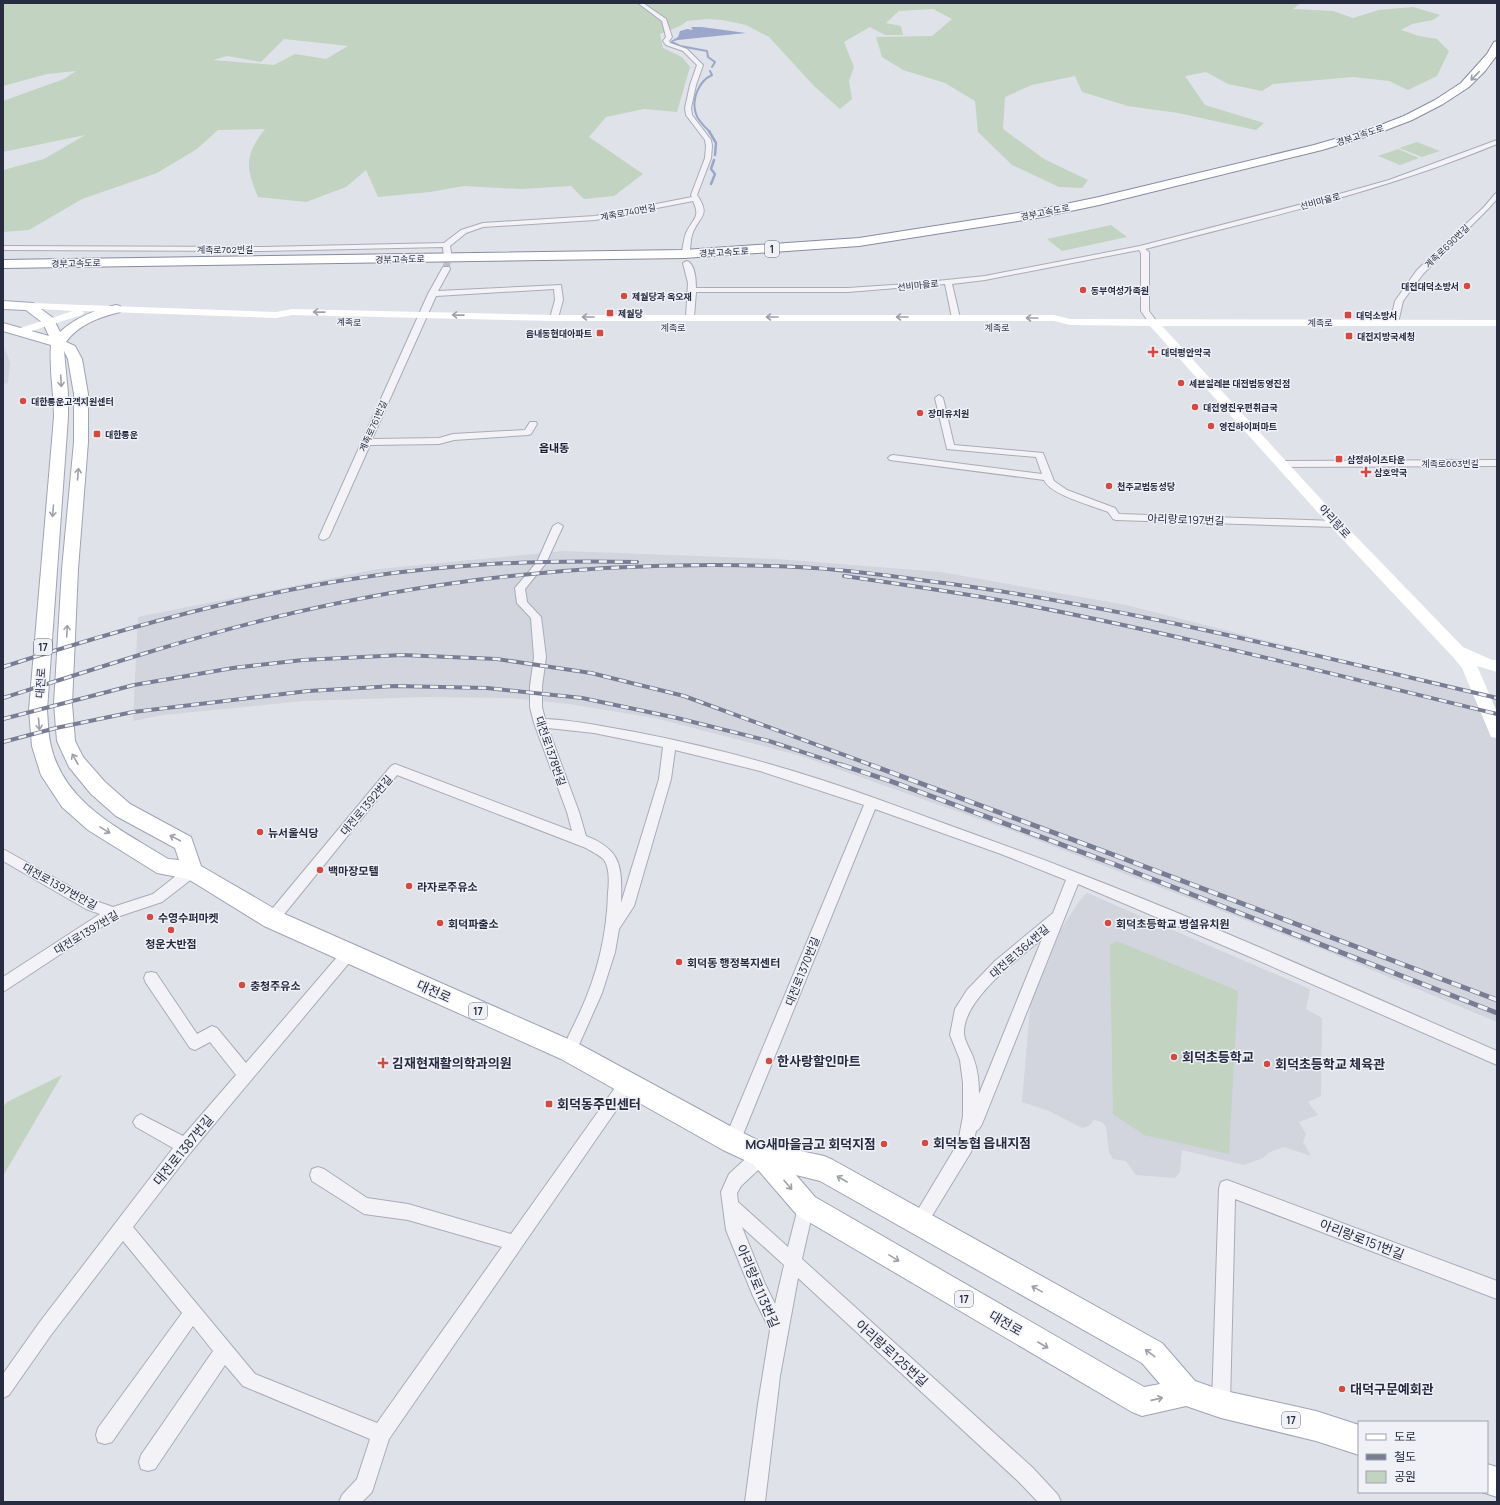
<svg xmlns="http://www.w3.org/2000/svg" width="1500" height="1505" font-family="Manrope,'Noto Sans KR',sans-serif">
	<rect width="100%" height="100%" fill="#e0e2e9"/>
	<path fill="#d2d4de" d="M3 345 10 362 8 383 3 384Z
		M564 551 777 559 941 572 1126 605 1449 687 1497 697V1022L1326 951 1021 834 801 756 655 718 569 704 510 698 422 697 303 701 163 715 133 721 138 617 378 569Z
		M1087 893 1310 989 1306 1009 1322 1018 1321 1096 1308 1102 1318 1115 1299 1122 1306 1134 1303 1142 1311 1156 1284 1147 1270 1152 1263 1158 1244 1165 1182 1150 1180 1172 1175 1178 1136 1175 1126 1161 1113 1159 1109 1152 1106 1127 1102 1122 1094 1120 1089 1126 1082 1128 1049 1111 1022 1102 1031 997 1047 965 1061 929 1080 900Z"/>
	<path fill="#c2d3c1" fill-rule="evenodd" d="M3 3H1301L1293 9 1333 11 1353 18 1379 10 1413 7 1440 15 1433 20 1412 24 1401 30 1419 36 1437 39 1449 51 1437 76 1408 90 1389 81 1353 77 1273 84 1262 91 1228 84 1206 72 1185 76 1205 105 1264 123 1256 130 1178 113 1128 106 1082 92 1075 76 1032 85 1005 97 1003 129 1044 159 1088 180 1082 188 1059 187 1012 165 978 132 975 101 945 83 903 70 882 57 876 37 932 36 952 19 933 9 899 11 886 23 901 26 903 35H885L870 27 844 42 854 67 849 81 852 99 840 109 814 86 769 37 746 25 722 20 707 19 687 21 680 26 660 34 663 48 682 57 690 67 677 112 644 109 606 117 589 137 643 174 614 196 584 199 571 186 522 189 464 186 430 192 378 197 366 170 346 187 306 202 258 197C245 166 245 155 265 129L218 130 197 149 157 173 82 199 29 230 3 232V170L44 159 85 135 3 152V101L64 79 76 71 47 74 3 86ZM284 39 348 46 326 59 295 54 274 65 213 60 227 56 261 62Z
		M1417 142 1440 151 1422 157 1399 148Z
		M1398 149 1419 158 1400 165 1378 156Z
		M1111 225 1127 237 1062 251 1047 239Z
		M1117 941 1238 991 1229 1154 1144 1135 1113 1114 1110 945Z
		M62 1075 3 1176V1107L7 1102Z"/>
	<path fill="#9aa7ca" d="M691 27H702L746 33 678 40 671 42V41L678 37 680 31 687 29 693 30Z"/>
	<g fill="none" stroke-linecap="round" stroke-linejoin="round">
		<path stroke="#9aa7ca" stroke-width="2" d="M672 42 680 46 707 51 708 57 715 62 712 67
			M710 132C705 127 698 121 696 114 691 99 699 81 712 75L710 71"/>
		<path stroke="#9aa7ca" stroke-width="2.5" d="M709 131 716 143 715 155
			M711 184 715 174 711 169 714 160"/>
		<path stroke="#bbbec7" stroke-width="7" stroke-dasharray="7 3.5" stroke-linecap="butt" d="M446 269 448 258"/>
		<g stroke="#a9abb7" stroke-width="2">
			<path id="minor" d="M638 3H643L666 19 672 37 669 41 670 43 687 49 703 65 696 85 691 108 692 115 711 140 712 146 711 158 697 195C712 217 698 216 692 235 690 241 691 248 689 254H683L682 252C683 246 684 238 686 233 693 218 701 218 693 201L595 220 483 227 466 233 450 246 452 258 448 260 444 258 443 247 262 251 3 250V246L262 247 444 243 461 230 483 223 595 216 692 197 691 195 705 158 706 146 705 140 686 115 685 108 690 85 697 65 683 51 666 45 663 41 666 37 662 21Z
				M1497 140V144C1384 191 1264 218 1145 249L1149 252V311L1157 322 1153 324H1150L1141 311V253L1139 250 985 280 952 284 960 318 956 320 952 318 945 284 848 292H696L694 317 690 319 686 317 688 283 683 263 687 261C695 264 696 280 696 288H848L908 284 985 276 1140 246 1318 200 1389 180Z
				M1497 193V199L1488 209 1423 274 1403 301 1398 323 1394 325H1391L1390 323 1395 301 1417 270 1484 207 1495 194Z
				M443 267H449L450 269 438 291 561 285 563 300 558 318 554 320 550 318 555 300 554 289 436 296 372 439 439 438 453 434 525 430 530 422H536L537 424 531 434 528 435 454 440 439 444 370 445 329 537 324 540 320 539 319 537 428 294Z
				M939 395 943 398 954 445 1043 453 1054 481 1067 490 1115 508 1119 514 1336 521 1341 524 1336 527 1116 520 1113 519 1108 512C1094 506 1050 495 1044 480L890 460 888 458 890 456 893 455 1042 474 1036 457 947 449 935 398Z
				M1497 460V466L1283 467 1278 464 1283 461Z
				M558 523 563 526 546 563 525 589 527 602 541 617 546 657 542 686V707L545 719C575 720 605 727 635 732 718 748 801 771 880 800 945 824 1011 847 1075 872 1218 927 1357 990 1497 1051V1065L1248 956 1078 884 982 1124 979 1129 976 1131 971 1152 924 1229 918 1231 912 1229 910 1223 958 1143 963 1116V1083L960 1060 950 1035 955 1009 967 990 995 961 1053 913 1066 880 1001 854 875 809 738 1147 732 1149 726 1147 724 1141 864 805 760 771 675 750 671 779 634 906 619 929 615 952 602 993 574 1056 569 1058 564 1056 562 1051C567 1038 574 1025 580 1012 597 975 607 935 608 893 609 884 610 868 604 860 600 855 592 852 586 848L397 775 277 923 272 925 267 923 265 919 267 915 391 766 395 764 572 831 567 812 534 723 530 707V686L534 657 531 618 517 603 515 588 537 562 553 526ZM548 728 594 733 663 747 659 779 621 903C622 867 622 850 586 836L579 812ZM1042 939 979 1094C979 1083 978 1071 974 1060 972 1052 965 1043 964 1034 962 1000 1018 959 1042 939Z
				M3 849 96 901 113 907 153 894 187 867 192 865 197 867 199 871 197 875 162 902 117 917 3 992V977L100 914 86 909 3 861Z
				M349 947 354 949 356 953 354 957 191 1152 133 1227 255 1374 377 1423 502 1247 408 1220 364 1214 312 1181 310 1175 312 1169 318 1167 324 1169 367 1198 408 1204 511 1234 622 1078 627 1076 632 1078 635 1083 389 1439 372 1492 362 1502H339L342 1495 357 1479 370 1439 243 1386 225 1365 155 1469 148 1471 141 1469 139 1462 141 1455 213 1351 193 1326 112 1442 105 1444 98 1442 96 1435 98 1428 182 1313 123 1241 51 1335 9 1395 3 1398V1374L39 1323 173 1148 136 1127 133 1122 136 1117 141 1114 146 1117 183 1136 236 1075 210 1042 195 1050 190 1048 146 983 144 978 146 973 151 972 156 973 197 1034 212 1026 217 1028 246 1063 344 949Z
				M762 1147 768 1149 770 1155 768 1161 741 1186 737 1193 738 1202 788 1247 800 1200 806 1198 812 1200 814 1206 802 1259 1033 1468 1058 1495 1061 1502H1038L1019 1482 798 1278 780 1376 765 1502H745L758 1404 770 1330 753 1296 726 1230 721 1192 729 1174 756 1149ZM742 1227 784 1265 775 1304 765 1284Z
				M1227 1180 1497 1281V1299L1235 1199 1230 1404 1227 1410 1221 1413 1215 1410 1212 1404 1219 1188 1221 1182Z"/>
		</g>
		<g stroke="#9fa3b5" stroke-width="2">
			<path id="primary" d="M3 301 33 303 53 318 60 332C76 317 95 310 116 305L120 306 122 309 120 312C100 317 79 324 66 342L75 346 82 359 88 394V442L78 569 72 704 75 741 83 757 105 782 130 804 191 837 201 866 280 912 577 1043 741 1132 764 1143 824 1156 833 1160 1162 1343 1195 1381 1221 1390 1316 1411 1359 1425V1455L1316 1441 1221 1418 1186 1406 1142 1416 1132 1412 797 1215 753 1164 723 1150 561 1059 264 926 188 879 157 873 88 830 62 807 41 775 32 746 29 710 54 417C54 393 49 369 51 345L3 331V323L49 336 43 323 26 310 3 309ZM64 351 68 359 74 394V442L62 569 54 704 57 741 69 767 91 794 116 816 175 848 179 860 168 859C122 830 64 804 51 746 48 735 48 722 47 710L68 417V393ZM796 1175 820 1181 1142 1363 1160 1384 1144 1387 815 1197Z
				M1487 1464 1497 1467V1497L1482 1492H1487Z"/>
		</g>
		<g stroke="#878ca0" stroke-width="2">
			<path id="motorway" d="M1497 41V55L1485 71 1469 87 1443 104 1412 120 1381 132 1322 150 1099 205 1037 218 859 246 684 258 3 268V260L684 250 859 238 1037 210 1099 197 1314 145 1373 128 1404 116 1435 100 1461 83 1487 54 1494 42Z"/>
		</g>
		<use href="#minor" fill="#f3f3f7" fill-rule="evenodd"/>
		<path fill="#fff" fill-rule="evenodd" d="M29 303 276 312 292 309 554 315H1054L1070 319 1497 320V326H1162L1341 521 1463 647 1492 660H1497V672L1477 666 1497 712V738L1491 737 1489 732 1462 668 1452 656 1331 527 1150 326 1070 325 1054 321H554L292 315 276 318 82 311 84 313 82 315 25 333H17L15 331 17 329 73 311 25 308 23 306 25 304Z"/>
		<use href="#primary" fill="#fff" fill-rule="evenodd"/>
		<use href="#motorway" fill="#fff" fill-rule="evenodd"/>
		<g stroke="#797d93" stroke-width="4">
			<path id="rail-far1" d="M844 576C899 584 955 592 1010 602 1174 633 1335 675 1497 714
				M3 667C157 617 316 575 478 565 531 561 584 561 637 562
				M3 698C88 671 173 643 260 621 435 577 617 559 798 567 842 569 885 575 928 581 1120 605 1308 654 1497 698
				M3 719 134 685 233 668 303 660 402 655 497 659 591 673 684 696 874 766
				M3 742 56 728 133 712 308 691 395 686 487 688 582 698 677 718 769 741 845 766"/>
		</g>
		<g stroke="#797d93" stroke-width="5">
			<path id="rail" d="M842 765 893 782 1111 863 1497 1013
				M871 765 1114 855 1497 1000"/>
		</g>
		<use href="#rail-far1" stroke="#f0f1f7" stroke-width="2.5" stroke-dasharray="8" stroke-linecap="butt"/>
		<use href="#rail" stroke="#f0f1f7" stroke-width="3.5" stroke-dasharray="10" stroke-linecap="butt"/>
	</g>
	<defs><path id="oneway-shaft" d="M-6 0H5M1.5-3L5.5 0L1.5 3" fill="none" stroke-width="1.6" stroke-linecap="round" stroke-linejoin="round"/></defs>
	<g stroke="#9ea0aa">
		<use href="#oneway-shaft" transform="translate(1475 76) rotate(134)"/>
		<use href="#oneway-shaft" transform="translate(319 312) rotate(-179)"/>
		<use href="#oneway-shaft" transform="translate(458 315) rotate(-179)"/>
		<use href="#oneway-shaft" transform="translate(588 317) rotate(180)"/>
		<use href="#oneway-shaft" transform="translate(772 317) rotate(-180)"/>
		<use href="#oneway-shaft" transform="translate(902 317) rotate(-180)"/>
		<use href="#oneway-shaft" transform="translate(1032 318) rotate(-180)"/>
		<use href="#oneway-shaft" transform="translate(61 381) rotate(87)"/>
		<use href="#oneway-shaft" transform="translate(78 474) rotate(-85)"/>
		<use href="#oneway-shaft" transform="translate(53 511) rotate(95)"/>
		<use href="#oneway-shaft" transform="translate(67 631) rotate(-87)"/>
		<use href="#oneway-shaft" transform="translate(39 724) rotate(85)"/>
		<use href="#oneway-shaft" transform="translate(75 759) rotate(-119)"/>
		<use href="#oneway-shaft" transform="translate(105 830) rotate(32)"/>
		<use href="#oneway-shaft" transform="translate(175 838) rotate(-152)"/>
		<use href="#oneway-shaft" transform="translate(842 1179) rotate(-150)"/>
		<use href="#oneway-shaft" transform="translate(788 1185) rotate(49)"/>
		<use href="#oneway-shaft" transform="translate(894 1258) rotate(31)"/>
		<use href="#oneway-shaft" transform="translate(1037 1289) rotate(-151)"/>
		<use href="#oneway-shaft" transform="translate(1043 1345) rotate(30)"/>
		<use href="#oneway-shaft" transform="translate(1150 1353) rotate(-143)"/>
		<use href="#oneway-shaft" transform="translate(1157 1399) rotate(-13)"/>
	</g>
	<g fill="#d14b42" stroke="#f0f1f7" stroke-width="1.5">
		<circle cx="1467" cy="286" r="4"/>
		<circle cx="1083" cy="290" r="4"/>
		<circle cx="624" cy="296" r="4"/>
		<rect x="606" y="309" width="8" height="8" rx="2"/>
		<rect x="1344" y="311" width="8" height="8" rx="2"/>
		<rect x="596" y="329" width="8" height="8" rx="2"/>
		<rect x="1345" y="332" width="8" height="8" rx="2"/>
		<path d="M1151 346h4v4h4v4h-4v4h-4v-4h-4v-4h4z"/>
		<circle cx="1181" cy="383" r="4"/>
		<circle cx="23" cy="401" r="4"/>
		<circle cx="1195" cy="407" r="4"/>
		<circle cx="920" cy="413" r="4"/>
		<circle cx="1211" cy="426" r="4"/>
		<rect x="93" y="430" width="8" height="8" rx="2"/>
		<rect x="1335" y="455" width="8" height="8" rx="2"/>
		<path d="M1364 466h4v4h4v4h-4v4h-4v-4h-4v-4h4z"/>
		<circle cx="1109" cy="486" r="4"/>
		<circle cx="260" cy="832" r="4"/>
		<circle cx="320" cy="870" r="4"/>
		<circle cx="409" cy="886" r="4"/>
		<circle cx="150" cy="917" r="4"/>
		<circle cx="440" cy="923" r="4"/>
		<circle cx="1108" cy="923" r="4"/>
		<circle cx="171" cy="930" r="4"/>
		<circle cx="679" cy="962" r="4"/>
		<circle cx="242" cy="985" r="4"/>
		<circle cx="1174" cy="1057" r="4"/>
		<circle cx="769" cy="1061" r="4"/>
		<path d="M381 1057h4v4h4v4h-4v4h-4v-4h-4v-4h4z"/>
		<circle cx="1267" cy="1064" r="4"/>
		<rect x="545" y="1100" width="8" height="8" rx="2"/>
		<circle cx="925" cy="1143" r="4"/>
		<circle cx="884" cy="1144" r="4"/>
		<circle cx="1342" cy="1389" r="4"/>
	</g>
	<g text-anchor="middle" dominant-baseline="central" stroke-width="3" stroke-linejoin="round" paint-order="stroke">
		<g font-size="9" fill="#282c41" stroke="#f0f1f7">
			<text transform="translate(1360 135) rotate(-18)">경부고속도로</text>
			<text transform="translate(1320 201) rotate(-15)">선비마을로</text>
			<text transform="translate(628 212) rotate(-11)">계족로740번길</text>
			<text transform="translate(1045 212) rotate(-11)">경부고속도로</text>
			<text transform="translate(1447 246) rotate(-44)">계족로690번길</text>
			<text x="225" y="249">계족로762번길</text>
			<text transform="translate(724 252) rotate(-3)">경부고속도로</text>
			<text transform="translate(400 259) rotate(-1)">경부고속도로</text>
			<text transform="translate(76 263) rotate(-1)">경부고속도로</text>
			<text transform="translate(918 285) rotate(-6)">선비마을로</text>
			<text transform="translate(349 322) rotate(2)">계족로</text>
			<text x="1320" y="322">계족로</text>
			<text x="673" y="327">계족로</text>
			<text x="997" y="327">계족로</text>
			<text transform="translate(373 426) rotate(-66)">계족로761번길</text>
			<text x="1450" y="463">계족로663번길</text>
		</g>
		<g font-size="9" font-weight="bold" fill="#282c41" stroke="#f0f1f7" text-anchor="start">
			<text x="1459" y="286" text-anchor="end">대전대덕소방서</text>
			<text x="1091" y="290">동부여성가족원</text>
			<text x="632" y="296">제월당과 옥오재</text>
			<text x="618" y="313">제월당</text>
			<text x="1356" y="315">대덕소방서</text>
			<text x="592" y="333" text-anchor="end">읍내동현대아파트</text>
			<text x="1357" y="336">대전지방국세청</text>
			<text x="1161" y="352">대덕평안약국</text>
			<text x="1189" y="383">세븐일레븐 대전법동영진점</text>
			<text x="31" y="401">대한통운고객지원센터</text>
			<text x="1203" y="407">대전영진우편취급국</text>
			<text x="928" y="413">장미유치원</text>
			<text x="1219" y="426">영진하이퍼마트</text>
			<text x="105" y="434">대한통운</text>
			<text x="1347" y="459">삼정하이츠타운</text>
			<text x="1374" y="472">삼호약국</text>
			<text x="1117" y="486">천주교법동성당</text>
		</g>
		<g fill="#f0f1f7" stroke="#646778" stroke-width="1">
			<rect x="765" y="241" width="14" height="16" rx="3"/>
			<rect x="34" y="639" width="18" height="16" rx="3"/>
			<rect x="469" y="1003" width="18" height="16" rx="3"/>
			<rect x="955" y="1291" width="18" height="16" rx="3"/>
			<rect x="1282" y="1412" width="18" height="16" rx="3"/>
		</g>
		<g font-size="10" font-weight="bold" fill="#282c41">
			<text x="772" y="249">1</text>
			<text x="43" y="647">17</text>
			<text x="478" y="1011">17</text>
			<text x="964" y="1299">17</text>
			<text x="1291" y="1420">17</text>
		</g>
		<g font-size="11" font-weight="bold" fill="#1a1d32" stroke="#f0f1f7">
			<text x="554" y="447">읍내동</text>
		</g>
		<g font-size="11" fill="#282c41" stroke="#f0f1f7">
			<text transform="translate(1186 519) rotate(2)">아리랑로197번길</text>
			<text transform="translate(1335 521) rotate(48)">아리랑로</text>
			<text transform="translate(40 683) rotate(-86)">대전로</text>
			<text transform="translate(551 751) rotate(71)">대전로1378번길</text>
			<text transform="translate(366 805) rotate(-50)">대전로1392번길</text>
			<text transform="translate(60 886) rotate(29)">대전로1397번안길</text>
			<text transform="translate(86 932) rotate(-31)">대전로1397번길</text>
			<text transform="translate(1019 951) rotate(-41)">대전로1364번길</text>
			<text transform="translate(802 971) rotate(-68)">대전로1370번길</text>
		</g>
		<g font-size="11" font-weight="bold" fill="#282c41" stroke="#f0f1f7" text-anchor="start">
			<text x="268" y="832">뉴서울식당</text>
			<text x="328" y="870">백마장모텔</text>
			<text x="417" y="886">라자로주유소</text>
			<text x="158" y="917">수영수퍼마켓</text>
			<text x="448" y="923">회덕파출소</text>
			<text x="1116" y="923">회덕초등학교 병설유치원</text>
			<text x="171" y="943" text-anchor="middle">청운大반점</text>
			<text x="687" y="962">회덕동 행정복지센터</text>
			<text x="250" y="985">충청주유소</text>
		</g>
		<g font-size="13" fill="#282c41" stroke="#f0f1f7">
			<text transform="translate(434 991) rotate(24)">대전로</text>
			<text transform="translate(183 1150) rotate(-51)">대전로1387번길</text>
			<text transform="translate(1362 1239) rotate(21)">아리랑로151번길</text>
			<text transform="translate(758 1286) rotate(67)">아리랑로113번길</text>
			<text transform="translate(1006 1323) rotate(30)">대전로</text>
			<text transform="translate(892 1353) rotate(42)">아리랑로125번길</text>
		</g>
		<g font-size="13" font-weight="bold" fill="#282c41" stroke="#f0f1f7" text-anchor="start">
			<text x="1182" y="1057">회덕초등학교</text>
			<text x="777" y="1061">한사랑할인마트</text>
			<text x="392" y="1063">김재현재활의학과의원</text>
			<text x="1275" y="1064">회덕초등학교 체육관</text>
			<text x="557" y="1104">회덕동주민센터</text>
			<text x="933" y="1143">회덕농협 읍내지점</text>
			<text x="876" y="1144" text-anchor="end">MG새마을금고 회덕지점</text>
			<text x="1350" y="1389">대덕구문예회관</text>
		</g>
	</g>
	<rect width="1500" height="1505" fill="none" stroke="#282c41" stroke-width="8"/>
	<rect x="1358" y="1421" width="130" height="72" fill="#f0f1f7" stroke="#a0a2ae"/>
	<rect x="1366" y="1434" width="20" height="6" fill="#ffffff" stroke="#a0a2ae"/>
	<text x="1394" y="1441" font-size="12" fill="#282c41">도로</text>
	<rect x="1366" y="1454" width="20" height="6" fill="#797d93" stroke="#a0a2ae"/>
	<text x="1394" y="1461" font-size="12" fill="#282c41">철도</text>
	<rect x="1366" y="1471" width="20" height="12" fill="#c2d3c1" stroke="#a0a2ae"/>
	<text x="1394" y="1481" font-size="12" fill="#282c41">공원</text>
</svg>
